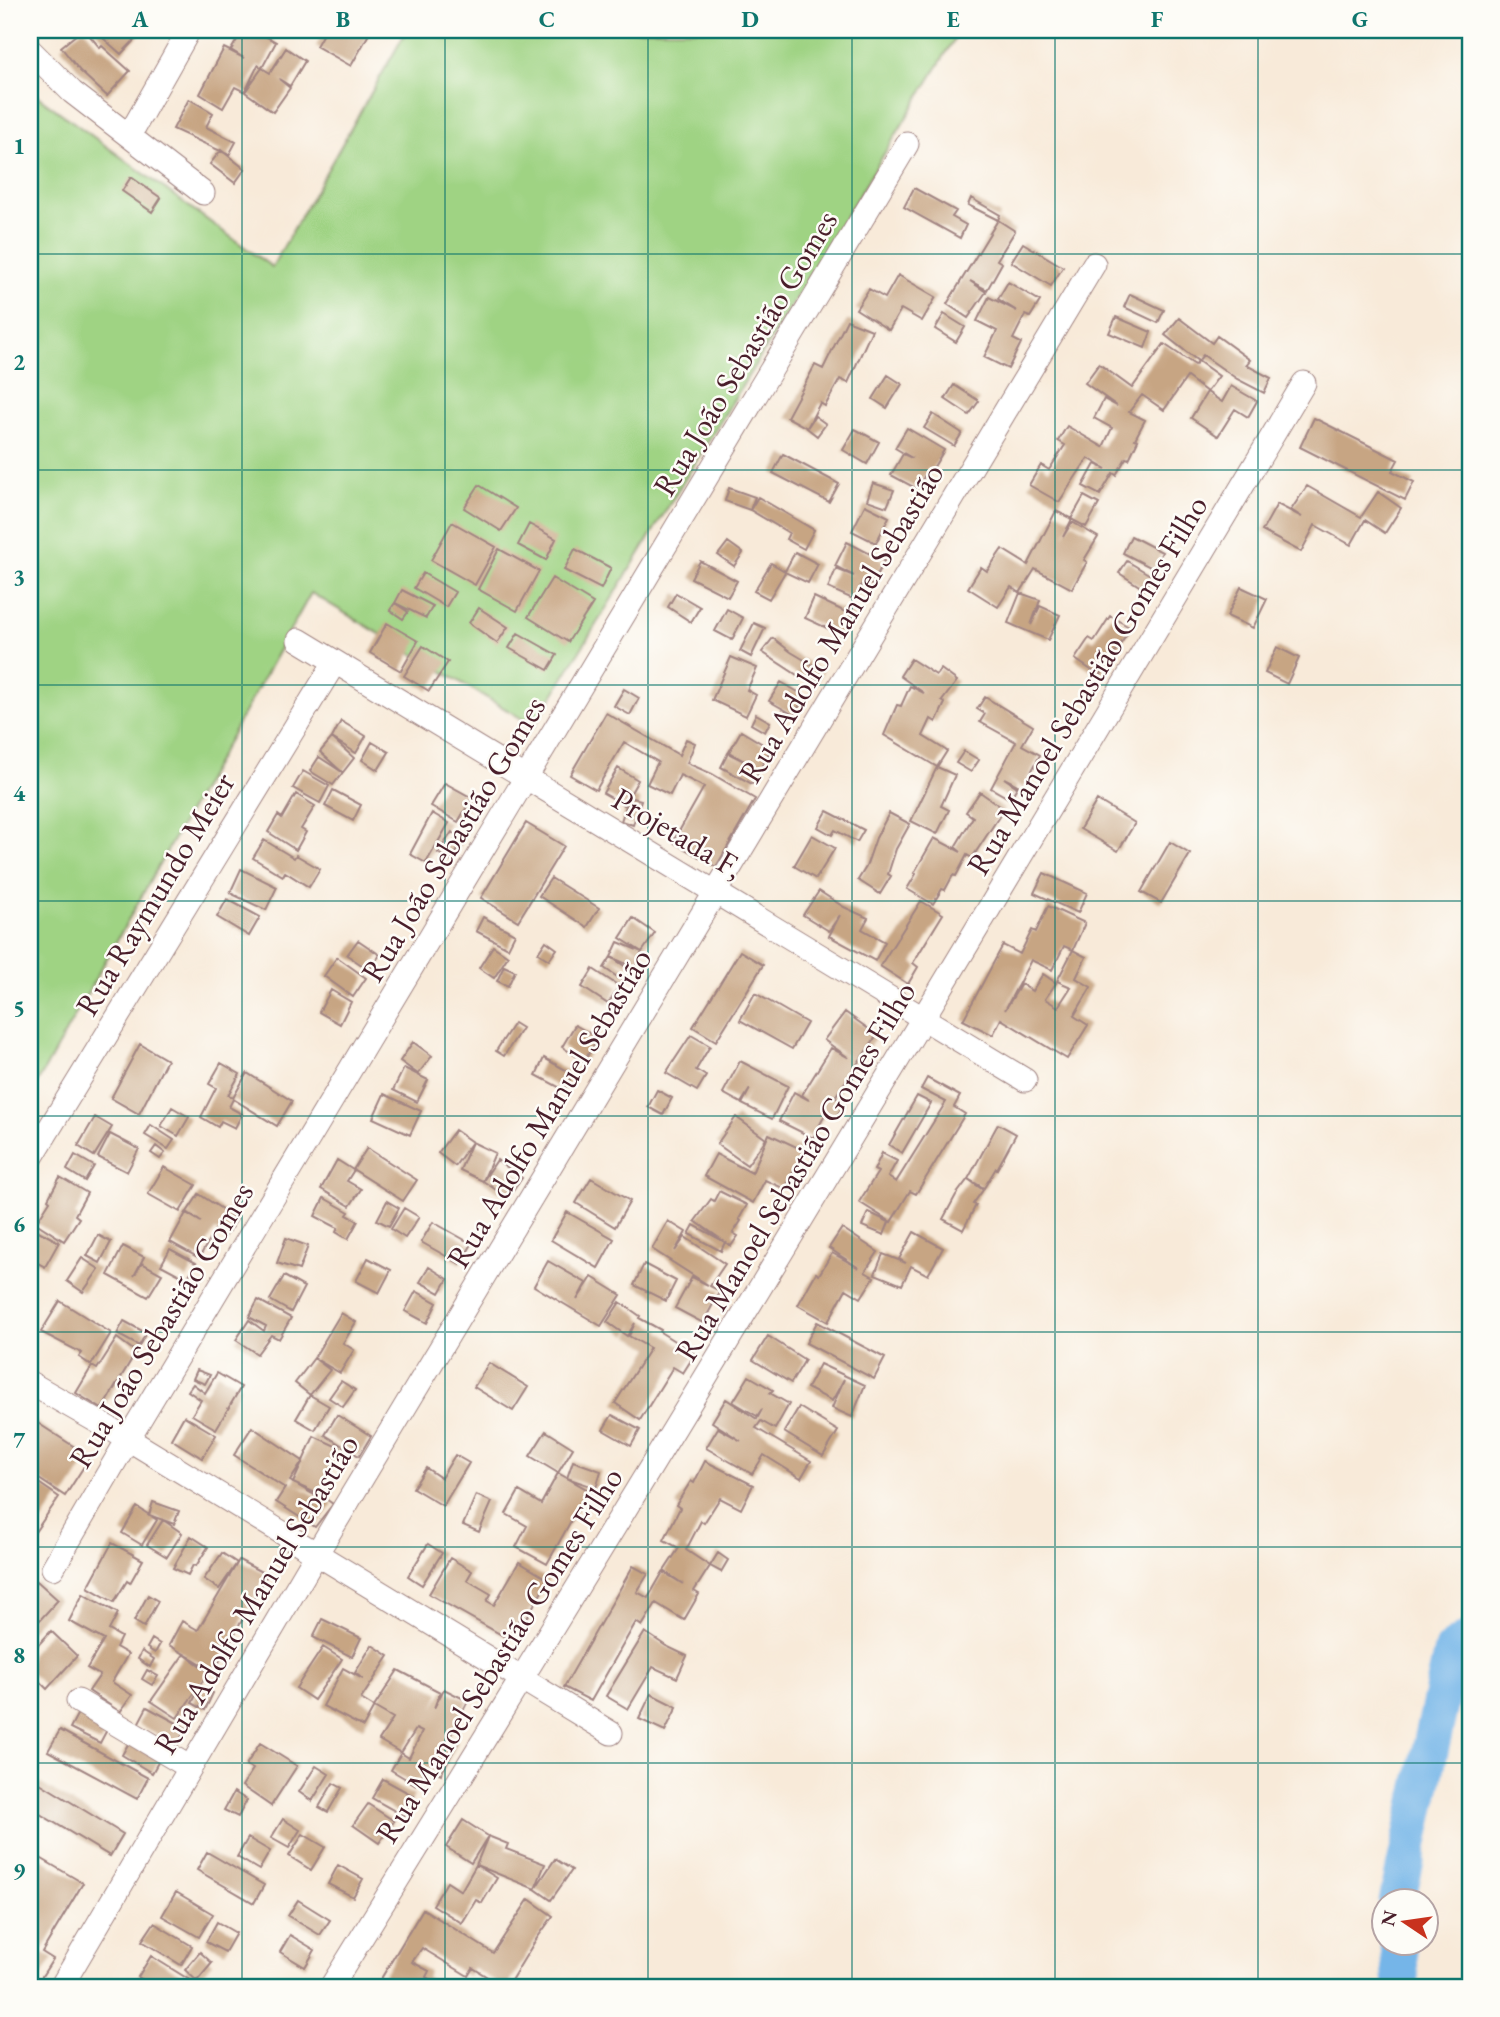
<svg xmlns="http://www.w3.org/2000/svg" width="1500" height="2017" font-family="'EB Garamond',serif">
	<rect width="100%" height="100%" fill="#fdfcf7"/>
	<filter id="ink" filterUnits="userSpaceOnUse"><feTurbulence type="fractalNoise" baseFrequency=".0143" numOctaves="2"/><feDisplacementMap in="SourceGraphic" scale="14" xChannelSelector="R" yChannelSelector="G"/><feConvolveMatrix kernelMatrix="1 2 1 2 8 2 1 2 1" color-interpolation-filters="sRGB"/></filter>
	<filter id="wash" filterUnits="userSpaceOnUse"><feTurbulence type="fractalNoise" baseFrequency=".00686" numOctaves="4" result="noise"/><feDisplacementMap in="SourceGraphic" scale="28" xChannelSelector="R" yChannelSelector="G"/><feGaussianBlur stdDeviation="1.57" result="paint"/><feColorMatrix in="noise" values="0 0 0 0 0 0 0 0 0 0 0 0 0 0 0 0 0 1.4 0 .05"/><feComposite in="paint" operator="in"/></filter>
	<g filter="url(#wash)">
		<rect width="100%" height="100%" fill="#f8ead9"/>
		<path fill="#9fd383" stroke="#747957" stroke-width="2" d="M407 30H960L534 726 311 593 30 1096V106L36 95 272 267Z"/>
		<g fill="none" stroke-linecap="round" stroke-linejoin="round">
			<path stroke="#74b5e8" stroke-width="37" d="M1397 1902 1452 1650 1470 1638
				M1398 1944 1401 1987"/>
		</g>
		<g id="blocks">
			<path fill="#c7a583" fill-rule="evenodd" d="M82 30H85L100 48 102 46 130 71 107 96 80 71 61 47Z
				M94 30H144L121 54Z
				M243 30H254L276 42 262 68 258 65 245 92 235 87 223 108 200 94 224 48 244 58 231 50Z
				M325 30H363L369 34 351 66 316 46Z
				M286 48 305 61 290 86 279 79 290 88 273 112 245 92 262 68 270 73Z
				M189 99 213 113 206 127 236 142 229 155 173 129Z
				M221 150 245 169 235 183 210 164Z
				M131 177 161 198 152 212 122 191Z
				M914 188 956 211 952 217 966 225 960 238 904 207Z
				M971 198 1000 215 998 220 968 205Z
				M998 220 1015 231 997 260 1002 263 987 290 970 281 986 292 968 318 947 304Z
				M1023 243 1063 267 1051 286 1011 262Z
				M898 275 936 297 922 321 901 309 889 330 856 309 869 289 885 298Z
				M1008 282 1040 301 1030 317 1025 315 1013 339 1021 343 1008 369 984 357 997 331 977 321 989 297 1017 311 998 299Z
				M1130 294 1164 310 1158 323 1124 307Z
				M944 314 965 327 956 342 935 329Z
				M1116 317 1151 332 1145 348 1109 333Z
				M1179 318 1212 343 1217 336 1250 360 1246 365 1271 378 1264 393 1237 379 1203 355 1198 361 1165 335Z
				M847 320 872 330 848 383 840 379 825 406 820 403 807 428 787 417 815 365 823 369Z
				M1164 344 1195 365 1198 361 1219 376 1207 392 1187 377 1164 410 1142 395 1129 412 1145 420 1135 439 1138 440 1129 459 1126 458 1116 475 1113 473 1100 495 1083 486 1095 464 1106 469 1088 458 1059 502 1029 485 1041 465 1049 470 1065 445 1058 441 1067 426 1103 447 1112 428 1094 418 1104 399 1117 406 1085 383 1099 364 1132 388Z
				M888 375 902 384 887 408 873 399Z
				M954 385 979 401 969 415 945 399Z
				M1231 386 1257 401 1248 417 1235 409 1218 436 1191 418 1207 392 1222 402Z
				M933 414 962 433 954 446 924 428Z
				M815 416 826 424 817 436 807 428Z
				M1314 418 1398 460 1392 471 1414 482 1405 500 1300 447Z
				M907 428 944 450 932 470 929 468 917 489 891 475 903 454 912 458 895 448Z
				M855 429 879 442 867 464 843 450Z
				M783 454 839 484 829 502 773 473Z
				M873 483 894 490 887 507 867 500Z
				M479 485 516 508 501 531 464 508Z
				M1307 486 1361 517 1378 492 1401 508 1385 533 1365 520 1351 545 1315 525 1301 552 1262 531 1277 504 1302 517 1291 510Z
				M729 488 755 497 750 510 758 497 814 530 804 549 786 539 789 533 750 510 725 501Z
				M1084 496 1099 504 1086 527 1071 519Z
				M865 505 889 517 876 543 852 531Z
				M1056 511 1072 519 1063 537 1072 522 1098 537 1084 560 1087 562 1072 589 1035 569 1020 593 1040 600 1031 625 1040 606 1060 615 1048 640 1008 623 1020 593 1011 587 998 607 968 588 981 567 987 571 1002 549 1028 565Z
				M452 522 496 547 475 585 431 560Z
				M529 524 556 539 546 560 518 545Z
				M1131 536 1162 552 1154 569 1123 553Z
				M728 542 743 553 734 566 718 555Z
				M847 542 884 561 872 585 863 581 855 600 828 588 836 569 854 576 835 566Z
				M499 549 539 571 517 611 478 589Z
				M575 549 611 568 601 589 564 570Z
				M795 552 818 564 808 583 785 572 769 599 754 591 771 563 785 571Z
				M700 561 737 581 728 597 691 578Z
				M1127 561 1152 576 1144 589 1119 573Z
				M423 573 455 592 446 607 414 588Z
				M552 578 593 603 568 642 528 617Z
				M1241 587 1267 599 1253 628 1227 616Z
				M402 590 433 606 426 618 395 603Z
				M676 593 700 607 691 622 668 607Z
				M814 597 854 616 844 636 805 618Z
				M395 603 408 612 403 619 390 610Z
				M479 608 508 627 497 643 469 623Z
				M727 609 743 618 732 640 715 631Z
				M1110 616 1131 628 1100 676 1075 659 1089 638 1094 641Z
				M387 623 418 641 401 671 370 653Z
				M754 623 765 628 751 657 740 651Z
				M518 633 557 655 548 670 509 648Z
				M773 638 791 652 823 671 814 686 762 652Z
				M423 646 448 662 429 691 404 676Z
				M1277 647 1299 658 1287 684 1265 673Z
				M731 657 757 668 747 690 756 695 746 716 712 700Z
				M911 659 936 675 941 669 957 681 942 701 945 703 936 722 931 719 923 736 947 751 937 767 884 735 897 705 901 706 910 686 924 693 900 676Z
				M781 682 805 696 794 715 769 701Z
				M624 689 639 698 630 715 614 706Z
				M985 697 1033 726 1022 745 1040 755 1023 788 1004 778 1017 787 1010 799 991 788 1016 742 980 722 985 714 977 709Z
				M606 713 679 755 686 739 695 743 687 763 712 774 755 799 716 867 673 842 704 787 680 775 670 795 647 784 658 762 624 742 596 790 570 775Z
				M756 714 770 722 765 732 751 724Z
				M341 721 366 736 356 753 332 738Z
				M741 731 771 749 752 784 721 767 728 753 746 762 729 752Z
				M332 738 354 758 333 785 310 771 319 757 342 772 320 752Z
				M372 742 389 752 378 770 362 760Z
				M964 751 979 760 971 772 956 763Z
				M937 767 955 775 941 806 949 810 937 834 911 821Z
				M618 768 638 780 624 805 603 793Z
				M303 771 329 786 320 803 293 788Z
				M445 783 472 798 458 822 431 806Z
				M333 790 361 805 353 821 325 806Z
				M980 792 1004 809 972 858 967 855 956 876 953 875 945 890 942 889 933 904 907 889 916 874 914 873 934 838 961 852 955 847 973 817 966 812Z
				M296 794 315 806 301 829 306 832 296 850 268 832 278 815 282 818Z
				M629 797 641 800 633 825 621 821Z
				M1097 800 1135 823 1118 851 1080 829Z
				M827 811 864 830 857 842 835 830 832 835 818 827Z
				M432 813 449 823 426 863 410 854Z
				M889 813 910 824 896 849 888 874 891 876 880 894 858 880 866 867 876 838Z
				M526 823 564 846 518 921 481 898Z
				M452 832 464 840 451 861 438 853Z
				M812 835 835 848 816 879 794 866Z
				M264 840 294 858 296 855 320 869 309 887 285 872 283 876 253 858Z
				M1170 842 1190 854 1161 903 1141 892Z
				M241 869 277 887 266 910 230 893Z
				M1044 873 1087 893 1078 913 1034 893Z
				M551 878 599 908 587 927 539 896Z
				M819 891 844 907 868 918 862 929 885 942 875 961 829 936 840 915 829 931 803 915Z
				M227 899 260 917 249 936 217 917Z
				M921 901 943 914 913 963 918 967 908 984 880 966Z
				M1048 906 1085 923 1073 950 1064 946 1052 970 1031 960 1005 1010 1021 984 1032 991 1043 974 1056 983 1045 999 1058 1007 1071 987 1057 981 1073 950 1086 957 1076 978 1091 987 1074 1016 1088 1025 1067 1059 1001 1019 993 1035 963 1020 1003 945 1020 954 1032 930 1036 932Z
				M483 917 515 934 508 948 476 931Z
				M633 918 655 933 642 952 620 938Z
				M358 940 380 955 369 970 347 955Z
				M546 941 557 949 549 960 538 953Z
				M618 942 642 952 635 968 611 957Z
				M493 946 508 956 494 978 479 968Z
				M740 951 763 965 716 1041 693 1027Z
				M337 957 366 978 353 997 324 976Z
				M611 957 632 971 625 982 604 968Z
				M504 966 515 971 508 986 497 981Z
				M593 969 619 986 608 1004 582 987Z
				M331 990 351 1002 340 1024 319 1012Z
				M755 993 807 1023 792 1049 740 1020Z
				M845 1012 877 1035 835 1097 845 1103 836 1117 827 1111 813 1138 779 1121 794 1092 809 1100 802 1095 831 1048 849 1058 824 1040Z
				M514 1023 522 1028 504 1056 496 1051Z
				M575 1025 598 1038 584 1061 562 1047Z
				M691 1035 710 1046 696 1070 706 1076 697 1091 666 1073Z
				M413 1042 432 1056 418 1074 400 1061Z
				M140 1044 167 1060 139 1114 111 1098Z
				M544 1058 573 1074 564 1090 536 1075Z
				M740 1061 788 1086 772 1119 742 1104 750 1089 741 1103 723 1093Z
				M221 1063 240 1074 228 1095 233 1098 247 1073 292 1101 277 1126 233 1099 229 1107 242 1114 235 1128 221 1121 218 1127 201 1117 216 1088 209 1084Z
				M404 1068 428 1080 417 1102 393 1090Z
				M927 1078 960 1096 954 1107 965 1114 916 1194 910 1191 891 1222 859 1202 878 1172 874 1170 882 1153 897 1161 888 1177 896 1182 946 1102 921 1089Z
				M657 1090 672 1098 663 1115 648 1107Z
				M384 1094 421 1111 410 1135 373 1118Z
				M917 1096 931 1103 902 1153 889 1145Z
				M172 1107 189 1117 178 1136 161 1126Z
				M95 1117 112 1127 94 1156 78 1146Z
				M736 1117 766 1139 747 1165 717 1144Z
				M998 1124 1016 1134 997 1169 996 1168 984 1188 968 1179Z
				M151 1125 174 1140 168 1149 145 1135Z
				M455 1130 472 1142 455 1166 438 1153Z
				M110 1134 139 1149 127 1172 98 1157Z
				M769 1134 803 1150 785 1189 765 1180 753 1203 704 1176 716 1154 752 1173Z
				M472 1142 495 1153 483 1181 497 1160 522 1178 508 1198 483 1181 460 1170Z
				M156 1146 165 1153 160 1159 151 1153Z
				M367 1148 417 1180 403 1201 354 1170 347 1181 361 1189 350 1206 321 1189 337 1160 353 1170Z
				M75 1155 94 1166 85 1181 67 1170Z
				M164 1167 196 1185 180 1212 148 1194Z
				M60 1177 87 1193 75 1215 79 1218 64 1241 36 1223 50 1201 48 1199Z
				M591 1178 630 1201 615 1227 576 1203Z
				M968 1179 983 1190 973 1204 976 1205 963 1230 943 1219 956 1195Z
				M719 1191 747 1205 739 1219 741 1221 733 1233 738 1236 731 1246 725 1242 721 1251 689 1234 694 1225 725 1242 695 1221 711 1199 714 1201Z
				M199 1194 237 1219 225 1237 215 1230 199 1258 170 1242 186 1213 201 1222 187 1212Z
				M324 1198 349 1212 347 1215 358 1221 348 1239 336 1232 338 1228 315 1216Z
				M387 1201 399 1208 389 1226 377 1220Z
				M404 1208 419 1217 405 1238 391 1229Z
				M567 1212 614 1239 598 1268 551 1240Z
				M868 1212 889 1222 884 1235 862 1226Z
				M668 1221 686 1232 675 1251 685 1237 725 1264 710 1286 720 1291 703 1323 675 1308 692 1277 708 1285 652 1249Z
				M433 1222 472 1244 460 1264 421 1242Z
				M31 1227 59 1242 45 1267 30 1259Z
				M842 1228 878 1252 865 1272 874 1277 861 1298 846 1289 828 1322 798 1305 816 1273 819 1275 832 1253 859 1268 829 1248Z
				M914 1232 943 1248 928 1275 911 1266 902 1285 875 1274 883 1254 906 1263 899 1259Z
				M98 1235 111 1242 100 1263 87 1256Z
				M286 1238 308 1246 299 1270 277 1263Z
				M123 1246 144 1257 134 1276 142 1263 162 1274 148 1297 108 1275Z
				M170 1249 196 1263 187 1279 161 1265Z
				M82 1258 99 1269 83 1292 67 1281Z
				M368 1258 391 1270 379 1293 356 1281Z
				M548 1261 586 1283 577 1300 592 1277 621 1295 601 1326 534 1286Z
				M644 1264 676 1281 666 1301 634 1285Z
				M429 1267 448 1279 440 1293 420 1282Z
				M284 1276 304 1287 291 1312 270 1300Z
				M416 1291 437 1303 427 1323 405 1311Z
				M258 1300 291 1318 279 1339 271 1335 257 1354 236 1340 249 1320 264 1331 266 1326 249 1317Z
				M60 1301 111 1333 91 1365 79 1357 82 1353 41 1332Z
				M620 1302 640 1316 639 1318 661 1330 660 1332 695 1354 683 1373 673 1367 640 1420 615 1403 650 1348 629 1336 635 1323 627 1336 607 1322Z
				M341 1313 356 1322 343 1343 354 1350 340 1373 314 1358 330 1370 310 1395 329 1406 315 1430 296 1419 310 1395 295 1383 314 1358Z
				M124 1321 146 1333 139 1346 117 1334Z
				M817 1322 885 1358 874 1379 806 1343Z
				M768 1336 805 1360 791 1383 753 1360Z
				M117 1338 136 1352 102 1409 76 1393 92 1366 97 1369Z
				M489 1363 528 1387 513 1411 474 1387Z
				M820 1364 865 1385 852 1417 832 1408 844 1379 832 1401 807 1388Z
				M197 1370 210 1375 205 1384 193 1379Z
				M217 1373 241 1387 216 1429 192 1415 201 1400 188 1391 193 1384 205 1393Z
				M749 1376 773 1390 770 1393 789 1404 775 1429 761 1421 756 1428 811 1461 801 1478 764 1455 752 1474 706 1448 718 1428 741 1441 712 1422 726 1399 757 1419 762 1409 757 1416 733 1402Z
				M341 1381 355 1390 343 1407 329 1398Z
				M799 1407 838 1431 823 1456 784 1432Z
				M337 1415 371 1436 359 1456 325 1435Z
				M612 1415 640 1430 631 1446 603 1430Z
				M184 1416 216 1435 202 1458 171 1439Z
				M30 1418 90 1457 65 1496 30 1473Z
				M252 1427 303 1461 314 1436 340 1448 320 1495 333 1504 315 1527 276 1502 285 1488 234 1455ZM303 1461 293 1483 320 1495 304 1516 316 1496 290 1481Z
				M546 1431 573 1448 558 1473 567 1478 573 1461 601 1471 596 1488 567 1478 588 1490 547 1564 516 1547 527 1526 506 1514 519 1491 541 1504 558 1473 530 1456Z
				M455 1455 469 1463 443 1506 413 1488 426 1468 441 1478Z
				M705 1461 753 1485 741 1509 720 1498 704 1523 701 1521 686 1550 710 1566 694 1591 699 1594 684 1620 656 1603 642 1626 636 1622 591 1701 564 1687 633 1566 648 1574 637 1592 648 1598 663 1572 683 1584 664 1571 679 1548 664 1540 680 1508 676 1505 691 1481 694 1483Z
				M30 1477 59 1497 35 1532 30 1528Z
				M476 1495 492 1502 479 1532 463 1525Z
				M153 1502 179 1511 174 1524 149 1515Z
				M137 1507 157 1520 142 1545 122 1533Z
				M163 1520 182 1533 167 1557 147 1545Z
				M191 1536 208 1547 196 1566 193 1565 188 1575 173 1568Z
				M112 1543 143 1560 130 1583 127 1581 114 1602 88 1587Z
				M428 1544 442 1553 422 1585 408 1576Z
				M222 1553 237 1563 219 1589 204 1579Z
				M718 1553 728 1560 721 1572 710 1566Z
				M450 1558 472 1571 467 1580 491 1594 487 1601 494 1605 519 1562 549 1580 523 1623 519 1620 509 1639 429 1594Z
				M239 1560 267 1575 214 1671 169 1645 182 1621 198 1630Z
				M37 1581 58 1600 30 1631V1589Z
				M83 1594 118 1613 109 1630 121 1637 116 1647 128 1654 112 1682 132 1695 120 1712 89 1691 100 1675 87 1668 104 1640 69 1621Z
				M148 1595 158 1601 144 1627 134 1621Z
				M322 1619 361 1638 352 1657 313 1637Z
				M51 1631 77 1656 47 1689 30 1672V1654Z
				M645 1632 666 1646 687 1656 677 1678 653 1667 628 1709 606 1696Z
				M152 1639 160 1644 155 1653 147 1648Z
				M372 1645 389 1656 361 1699 374 1707 363 1727 323 1706 343 1668 363 1679 355 1673Z
				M323 1647 342 1659 314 1700 296 1688Z
				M142 1651 154 1659 150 1667 138 1659Z
				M184 1654 209 1672 177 1718 151 1701Z
				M147 1670 158 1676 152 1685 142 1679Z
				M398 1670 440 1692 434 1708 444 1689 468 1701 449 1738 458 1742 441 1774 427 1767 416 1785 391 1770 401 1753 409 1758 422 1732 416 1729 401 1753 379 1740 393 1718 374 1707Z
				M200 1687 213 1693 205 1710 192 1703Z
				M651 1694 677 1707 665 1731 639 1719Z
				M147 1707 186 1728 177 1746 138 1724Z
				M80 1709 110 1724 100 1743 70 1728Z
				M60 1730 148 1778 137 1799 48 1751Z
				M131 1739 161 1757 152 1773 122 1755Z
				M260 1743 297 1766 271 1806 242 1786 253 1769 246 1765Z
				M316 1766 329 1774 312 1801 299 1792Z
				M30 1777 123 1834 110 1856 30 1808Z
				M383 1779 414 1796 404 1816 372 1798Z
				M333 1783 342 1788 328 1812 319 1807Z
				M234 1792 247 1800 238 1817 224 1810Z
				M368 1804 394 1821 379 1843 353 1825Z
				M283 1819 300 1830 289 1848 271 1838Z
				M463 1820 488 1836 471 1863 446 1847Z
				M303 1834 325 1847 311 1870 289 1856Z
				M488 1836 508 1844 506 1849 545 1864 535 1889 555 1859 572 1870 551 1900 535 1889 476 1865Z
				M248 1838 270 1851 259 1870 237 1857Z
				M30 1852 83 1883 42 1952 53 1959 35 1987H30Z
				M207 1852 264 1885 254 1903 197 1870Z
				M338 1865 363 1879 353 1897 328 1884Z
				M476 1865 497 1878 482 1903 476 1900 462 1923 433 1905 447 1882 461 1891Z
				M176 1892 213 1914 199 1937 162 1916Z
				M529 1899 553 1916 535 1941 507 1987H503L473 1968 468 1976 422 1948 412 1962 429 1971 426 1977 444 1987H388L379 1982 423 1909 493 1953Z
				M298 1900 330 1920 320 1935 288 1916Z
				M217 1922 236 1933 225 1952 206 1942Z
				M154 1923 192 1946 181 1965 142 1941Z
				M290 1935 315 1950 305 1967 280 1952Z
				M200 1952 212 1963 197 1981 185 1970Z
				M151 1956 201 1987H155L138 1977Z"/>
		</g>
	</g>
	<g filter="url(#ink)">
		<use href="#blocks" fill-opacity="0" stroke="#a18482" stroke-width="2"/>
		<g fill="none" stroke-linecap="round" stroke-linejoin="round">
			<g stroke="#a18482" stroke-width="25">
				<path id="street" d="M30 50 72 92 203 193
					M129 136 189 30
					M299 640 1025 1080
					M30 1160 335 662
					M30 1383 128 1439 611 1733
					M53 1568 128 1439 907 144
					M78 1701 189 1767
					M61 1987 317 1553 1094 264
					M331 1987C661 1456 983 920 1304 383"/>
			</g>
			<use href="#street" stroke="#fff" stroke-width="23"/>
		</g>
	</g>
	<path fill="none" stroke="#0f766e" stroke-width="2" stroke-opacity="0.55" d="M242 30V1987M445 30V1987M648 30V1987M852 30V1987M1055 30V1987M1258 30V1987M30 254H1470M30 470H1470M30 685H1470M30 901H1470M30 1116H1470M30 1332H1470M30 1547H1470M30 1763H1470"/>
	<g text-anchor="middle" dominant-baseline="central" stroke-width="5" stroke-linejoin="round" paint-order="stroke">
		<g font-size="32" fill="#4a1f2b" stroke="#fdfcf7">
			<text transform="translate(745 353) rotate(-59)">Rua João Sebastião Gomes</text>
			<text transform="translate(841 623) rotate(-59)">Rua Adolfo Manuel Sebastião</text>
			<text transform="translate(1087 685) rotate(-59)">Rua Manoel Sebastião Gomes Filho</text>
			<text transform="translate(678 833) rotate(31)">Projetada F,</text>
			<text transform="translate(453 839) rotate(-59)">Rua João Sebastião Gomes</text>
			<text transform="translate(155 894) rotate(-59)">Rua Raymundo Meier</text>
			<text transform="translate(549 1108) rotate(-59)">Rua Adolfo Manuel Sebastião</text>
			<text transform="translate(795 1171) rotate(-59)">Rua Manoel Sebastião Gomes Filho</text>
			<text transform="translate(161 1325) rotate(-59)">Rua João Sebastião Gomes</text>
			<text transform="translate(256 1594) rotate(-59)">Rua Adolfo Manuel Sebastião</text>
			<text transform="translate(499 1655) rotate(-58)">Rua Manoel Sebastião Gomes Filho</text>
		</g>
	</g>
	<rect width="1500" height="2017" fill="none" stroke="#fdfcf7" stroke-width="77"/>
	<g transform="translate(1405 1922) rotate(283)"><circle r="33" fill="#fdfcf7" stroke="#b5a4a5" stroke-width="2"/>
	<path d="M0-5L12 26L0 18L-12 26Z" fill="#c8321e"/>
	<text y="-10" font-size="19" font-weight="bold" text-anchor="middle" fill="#4a1f2b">N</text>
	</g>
	<rect x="38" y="38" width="1424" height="1941" fill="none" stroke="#0f766e" stroke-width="2.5"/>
	<g font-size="23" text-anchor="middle" font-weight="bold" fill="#0f766e">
		<text x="140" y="27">A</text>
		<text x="343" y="27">B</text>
		<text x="547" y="27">C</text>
		<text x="750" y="27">D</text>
		<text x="953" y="27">E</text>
		<text x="1157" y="27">F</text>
		<text x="1360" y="27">G</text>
		<text x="19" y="154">1</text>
		<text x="19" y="370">2</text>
		<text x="19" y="585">3</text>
		<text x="19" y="801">4</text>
		<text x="19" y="1016">5</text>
		<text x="19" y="1232">6</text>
		<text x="19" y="1448">7</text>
		<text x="19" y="1663">8</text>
		<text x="19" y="1879">9</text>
	</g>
</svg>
